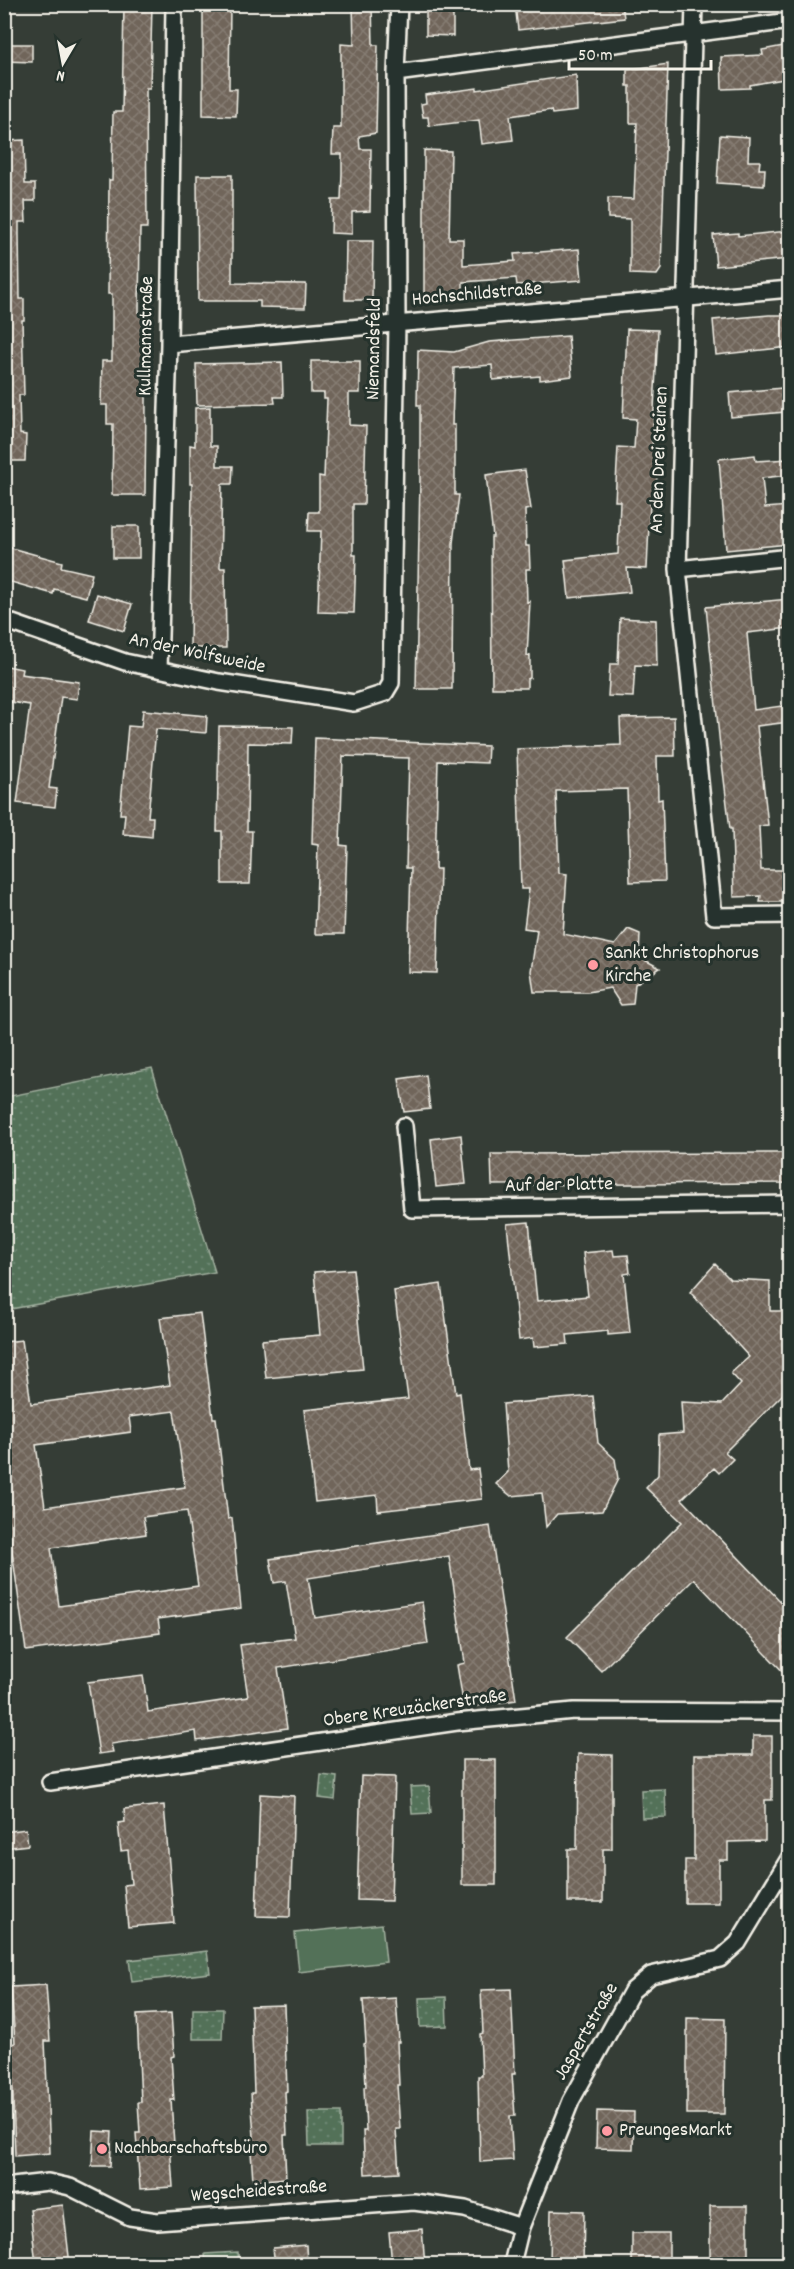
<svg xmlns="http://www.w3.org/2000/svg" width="794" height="2269" font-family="Dekko,sans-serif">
	<defs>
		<pattern id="park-dots" width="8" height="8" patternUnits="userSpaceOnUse" patternTransform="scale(1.5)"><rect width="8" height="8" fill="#527159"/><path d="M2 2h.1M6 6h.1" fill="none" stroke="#6c8671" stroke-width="1.8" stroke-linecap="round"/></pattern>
		<pattern id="building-cross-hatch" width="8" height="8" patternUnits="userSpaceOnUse" patternTransform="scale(1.5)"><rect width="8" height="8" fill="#70655a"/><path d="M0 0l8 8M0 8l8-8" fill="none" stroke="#857c72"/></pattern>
	</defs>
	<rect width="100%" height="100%" fill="#353d36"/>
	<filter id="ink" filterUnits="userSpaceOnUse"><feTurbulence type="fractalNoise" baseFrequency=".0167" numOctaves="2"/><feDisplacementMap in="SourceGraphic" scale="12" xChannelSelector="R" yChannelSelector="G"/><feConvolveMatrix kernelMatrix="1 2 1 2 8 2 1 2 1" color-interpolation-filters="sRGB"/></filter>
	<g filter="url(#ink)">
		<path fill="url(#park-dots)" stroke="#a3b1a0" stroke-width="1.5" d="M152 1068 215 1272 5 1310V1097Z
			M321 1775 337 1777 335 1800 319 1798Z
			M429 1786 431 1813 412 1814 410 1787Z
			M665 1789 666 1817 642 1818 641 1790Z
			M207 1951 210 1973 132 1982 129 1960Z
			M446 1997 447 2026 420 2027 419 1998Z
			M193 2009H223L222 2039H193Z
			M308 2112H341V2146H309Z
			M238 2252 239 2264H206L205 2254Z"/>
		<path fill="#527159" stroke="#a3b1a0" stroke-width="1.5" d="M382 1924 386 1962 299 1972 295 1933Z"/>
		<path fill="url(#building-cross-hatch)" stroke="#f4f1e8" stroke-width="1.5" fill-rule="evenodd" d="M124 4H152L150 88H146L147 228H140L139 313H147L145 495H112L113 424H107V405H101L102 361H112V294H108L109 180H112L113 112H122Z
			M203 4H230L229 89H237L236 116 203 115Z
			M353 4H372L373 45H378L376 133 359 136 360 149H371L370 211 352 212V234L331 233 332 200H341L342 173V154H332L333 128H341V44L354 45Z
			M426 4H453V36L426 35Z
			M515 4H622L624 18 518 30Z
			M4 44H32V62L4 61Z
			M789 45V78L750 85V88L722 89 721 57 763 55 762 50Z
			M668 64 661 269 657 275 630 274V219L608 218V198L634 199 637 123H630V86H627V70Z
			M576 75 577 111 552 114 551 110 510 116 513 140 482 144 479 120 429 126 428 117H423L421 104 426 103 425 95 477 88V90Z
			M720 135 749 137 748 161H760L759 169H765L764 186 717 183Z
			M24 140 25 184H35V201H25L26 222H19V234L20 299H24V320H22L24 395H19L20 434 26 435 25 461H4V141Z
			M424 150 451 151 449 239H463V265L515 261 514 254 579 249 582 280 517 285 516 278 463 282V296H424Z
			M197 175H232V283L306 284 305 308 260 307V301H198Z
			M789 231V259L716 266 713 235 738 233V236Z
			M346 241H373L372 300H345Z
			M769 315H789V347L716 355 713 320Z
			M627 329 658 330 652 449H658L656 503 650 502 647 569 627 568 630 592 569 598 565 560 618 554 620 501H615L618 447 634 448 636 419 623 418Z
			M568 336 572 376 540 380V376L493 380 492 365 454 368 452 425H455V495H459L453 543 452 689H416L420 479V405H417L418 350 454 352 489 342Z
			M311 361H360V393H349V425L366 426 364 504H353V555H356L354 613 318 612 321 531H308L309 512H319V476L324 477 327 399H324V393H311Z
			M282 362 283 397H274L275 403 197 405 196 364Z
			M782 388 785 412 731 417 729 393Z
			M210 407V446H217V466H233L232 484H222L220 568H225L226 648H190L192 484H190V445L195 446V408Z
			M755 455 756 461 789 459V475L762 478 765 508 789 506V544L726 550 719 459Z
			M525 470 531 509 525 510 526 546H529L530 569H526L527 602 530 601 527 656 530 655V678L527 679V688H492L491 537H493L486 475Z
			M113 526H139V558H113Z
			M4 546 62 562 61 567 92 574 86 597 54 589 53 594 4 580Z
			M97 594 132 604 124 631 89 620Z
			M789 599V628L747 633 754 710 789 705V722L757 726 768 825 759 826 761 870H789V902H760L761 896 734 897 732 829H730L720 746 706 607Z
			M620 618 656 620 657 666 635 665 633 697 608 696 610 664H618Z
			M7 666 22 669 21 674 79 682 77 699 61 697 49 788 57 789 55 807 17 803 30 705 4 701Z
			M143 710 207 716 206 733 156 729 148 817H153L152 837 123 834 125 814H120L128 726 141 727Z
			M674 717 675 756H657L658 800 662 799 665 881 630 882 627 789 556 791 559 873 567 874 563 934 615 945 628 929 640 934 639 957 660 968 635 984 633 1004 621 1005 610 988 588 992H534L531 971 537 930 524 928 529 889H521L517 749 621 745 620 718Z
			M219 726 293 727 292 744 248 743 247 831H252L250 884H222V831H217Z
			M315 738 488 746 487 763 438 761 435 869H440L437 973 408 972 411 868H406L409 758 343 756 340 845 347 846 344 934H315L318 845 312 844Z
			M426 1075 430 1109 404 1112 399 1079Z
			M461 1135 466 1184 436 1187 431 1139Z
			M789 1153V1183L492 1185 491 1154Z
			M529 1222 537 1301 588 1296 583 1253 613 1250 614 1256 628 1255 630 1273 624 1274 630 1333 608 1335V1331L567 1335 568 1344 534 1347 533 1338 519 1340 507 1224Z
			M715 1264 730 1279 770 1281V1311H789V1388L725 1452 733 1459 719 1473 714 1468 682 1499 789 1610V1678L694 1579 601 1671 567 1637 682 1522 646 1488 658 1475 659 1435 683 1433 681 1402 722 1404 741 1384 731 1373 749 1357 690 1292Z
			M353 1269 363 1369 266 1378 262 1340 320 1335 314 1272Z
			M441 1284 456 1394 460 1393 469 1470 478 1469 482 1499 378 1511 377 1495 315 1502 304 1410 408 1399 394 1291Z
			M200 1313 213 1418H216L228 1519 232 1518 241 1608 158 1619 160 1633 26 1651 4 1494V1342L22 1340 31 1404 170 1385 160 1318ZM174 1411 185 1487 45 1507 36 1445 131 1432 129 1417ZM187 1511 198 1586 59 1606 51 1548 146 1534 143 1517Z
			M593 1396 598 1443 615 1459 618 1479 602 1511 557 1514 546 1527 542 1493 511 1496 496 1484 508 1472 503 1404Z
			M490 1526 516 1700 464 1708 457 1665 465 1663 449 1556 308 1578 315 1618 422 1602 428 1644 278 1668 287 1728 197 1741 196 1731 111 1744 113 1752 99 1754 88 1682 143 1675 148 1712 248 1697 240 1645 295 1638 286 1581 274 1583 270 1559Z
			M753 1736H772V1800H765V1841L728 1842V1860H719V1903H685V1860H694V1755H753Z
			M578 1754 612 1755V1849H603V1902H568V1849H577Z
			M462 1760H496V1885H462Z
			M361 1776 395 1777 391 1901 357 1900Z
			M260 1794 294 1796 290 1917 256 1916Z
			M164 1805 174 1923 128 1927 124 1885 131 1884 128 1850 121 1851 118 1823 125 1822 124 1809Z
			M26 1829 28 1845 4 1848V1832Z
			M46 1985 50 2041H45L50 2153 15 2156 11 2044 15 2043 11 1987Z
			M511 1989 515 2074H512L515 2116H510L513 2160 480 2162 478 2076H482L480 2034 483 2033 481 1990Z
			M396 1998 399 2042H397L399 2085H397L400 2129H396L399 2172 365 2174 363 2131H366L364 2087H366L364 2044 366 2043 363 2000Z
			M284 2005 287 2091 285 2092 287 2135H284L286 2178 253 2181 250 2137H254L251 2093H254L251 2006Z
			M171 2013 174 2056 171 2057 174 2100H171L174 2144H170L173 2187 140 2189 136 2133H140L138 2102H141L137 2015Z
			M687 2018 725 2019 724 2114H687Z
			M597 2111 634 2112 633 2149 596 2148Z
			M94 2131 112 2132 110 2166H92Z
			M63 2205 70 2265H36L30 2209Z
			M710 2206H748V2265H710Z
			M551 2210 584 2211 583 2265H550Z
			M422 2229 425 2265H392L389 2232Z
			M632 2233H669V2265H632Z
			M306 2245 307 2265H275L273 2248Z"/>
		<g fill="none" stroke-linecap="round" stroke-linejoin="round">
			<g stroke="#f4f1e8" stroke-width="20">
				<path id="street" d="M694 4 678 569 714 916 790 915
					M396 73 790 21
					M169 344 790 289
					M678 569 790 557
					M4 620 125 662 219 682 354 703 385 693 391 683 397 323 396 73 399 4
					M159 669 169 344 174 4
					M404 1126 412 1209 790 1204
					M50 1782 457 1722 574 1711 790 1712
					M4 2187 48 2182 70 2187 130 2217 157 2221 414 2202 465 2209 521 2227
					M512 2264 521 2227 571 2101 632 1991 651 1975 720 1959 738 1943 790 1857"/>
			</g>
			<use href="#street" stroke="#26332d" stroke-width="15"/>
		</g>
	</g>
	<g fill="#ff9aa2" stroke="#26332d" stroke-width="2">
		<circle cx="593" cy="965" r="6"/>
		<circle cx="607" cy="2131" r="6"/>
		<circle cx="102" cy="2149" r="6"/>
	</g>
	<g text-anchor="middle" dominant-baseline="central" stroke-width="6" stroke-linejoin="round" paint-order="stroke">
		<g font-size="20" fill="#f4f1e8" stroke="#26332d">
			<text transform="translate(477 295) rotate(-5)">Hochschildstraße</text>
			<text transform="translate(147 336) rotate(-89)">Kullmannstraße</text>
			<text transform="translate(375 349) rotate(-89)">Niemandsfeld</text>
			<text transform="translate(660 460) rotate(-88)">An den Drei Steinen</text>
			<text transform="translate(197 654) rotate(12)">An der Wolfsweide</text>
			<text transform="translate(559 1186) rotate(-1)">Auf der Platte</text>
			<text transform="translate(415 1709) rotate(-8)">Obere Kreuzäckerstraße</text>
			<text transform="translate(587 2032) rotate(-60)">Jaspertstraße</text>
			<text transform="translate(259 2192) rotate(-4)">Wegscheidestraße</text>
		</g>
		<g font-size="20" fill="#f4f1e8" stroke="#26332d" text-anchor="start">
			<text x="605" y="954">Sankt Christophorus<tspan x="605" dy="23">Kirche</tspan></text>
			<text x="619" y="2131">PreungesMarkt</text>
			<text x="114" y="2149">Nachbarschaftsbüro</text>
		</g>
	</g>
	<rect width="794" height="2269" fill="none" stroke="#26332d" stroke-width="24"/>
	<rect x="12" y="12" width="770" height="2245" fill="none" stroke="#f4f1e8" stroke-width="2" filter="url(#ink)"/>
	<g transform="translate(63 63) rotate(190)" stroke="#26332d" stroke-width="4.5" paint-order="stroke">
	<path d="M0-4.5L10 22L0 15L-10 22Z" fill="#f4f1e8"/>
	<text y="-9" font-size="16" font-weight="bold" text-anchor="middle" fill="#f4f1e8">N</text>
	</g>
	<path d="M569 60v9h142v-9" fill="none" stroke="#f4f1e8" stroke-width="3"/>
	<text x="578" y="60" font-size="18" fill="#f4f1e8" stroke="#26332d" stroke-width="4.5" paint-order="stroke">50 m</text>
</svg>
